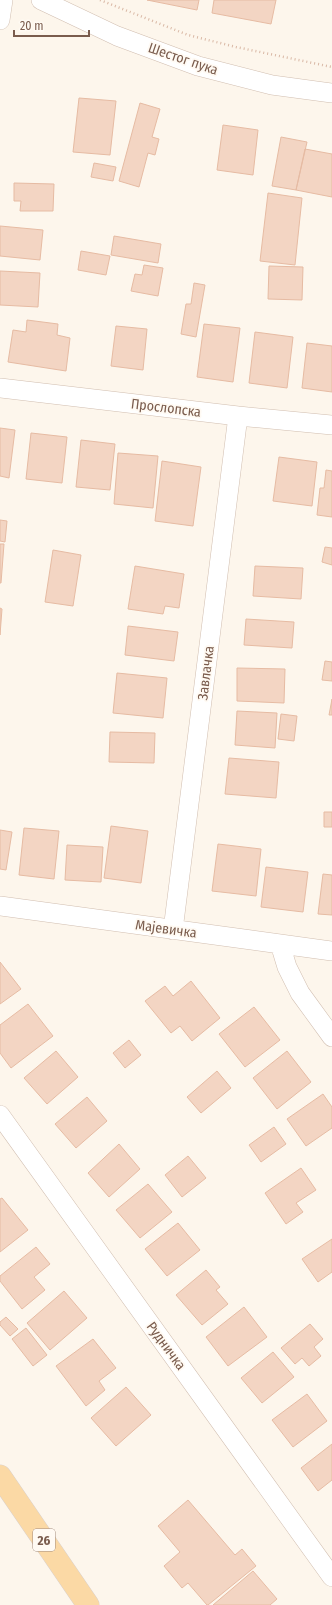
<svg xmlns="http://www.w3.org/2000/svg" width="332" height="1605" font-family="'Fira Sans Condensed',sans-serif">
	<rect width="100%" height="100%" fill="#fdf6ec"/>
	<path fill="#f3d5c3" stroke="#e6bba3" d="M147 0H199L197 10Z
		M214 0H276L271 24 212 13Z
		M79 98 116 101 110 155 73 152Z
		M140 103 160 109 152 137 159 139 155 155 148 153 139 187 119 181Z
		M223 125 258 130 253 175 217 170Z
		M281 137 307 142 296 190 272 186Z
		M305 149 332 154V197L296 190Z
		M94 163 116 167 113 181 91 177Z
		M14 183 54 184 53 211H20L21 201H14Z
		M268 193 302 198 295 265 260 261Z
		M0 226 43 230 40 260 0 256Z
		M114 236 161 244 158 263 111 255Z
		M81 251 110 256 106 275 78 270Z
		M144 265 163 268 158 296 131 291 135 274 142 275Z
		M269 266 303 267 302 300 268 299Z
		M0 271 40 273 38 307 0 305Z
		M194 283 205 285 196 337 181 334 186 304H191Z
		M27 320 58 324 57 335 70 338 66 371 8 362 13 330 26 332Z
		M204 324 240 328 233 382 197 377Z
		M116 326 147 329 143 370 111 366Z
		M255 332 293 337 287 388 249 383Z
		M307 343 332 346V392L302 388Z
		M0 428 15 430 9 478 0 476Z
		M31 433 67 437 62 483 26 479Z
		M81 440 115 444 110 490 76 487Z
		M118 453 158 456 153 508 114 504Z
		M279 457 317 462 312 506 273 501Z
		M162 461 201 467 193 526 155 521Z
		M326 470 332 471V517L317 515 320 488H324Z
		M0 520 7 521 5 542 0 541Z
		M0 544H4L1 583H0Z
		M325 547 332 548V565L322 562Z
		M53 550 81 555 73 606 45 602Z
		M135 566 184 574 179 608 165 606 163 614 128 609Z
		M255 566 303 568 301 599 253 596Z
		M0 608 2 609 0 635Z
		M246 619 294 622 292 648 244 645Z
		M128 626 178 632 174 661 125 655Z
		M325 661 332 662V681L322 680Z
		M237 668 285 669 284 703 237 701Z
		M117 673 167 678 163 718 113 713Z
		M332 699V715H329Z
		M237 711 277 713 275 748 235 745Z
		M281 714 297 716 294 741 278 739Z
		M110 732 155 733 154 763 109 762Z
		M229 758 279 762 276 798 225 794Z
		M324 812H332V827H324Z
		M111 826 148 831 141 883 104 878Z
		M24 828 59 831 54 879 19 875Z
		M0 830 12 832 6 870 0 869Z
		M218 844 261 849 256 896 212 891Z
		M67 845 103 847 101 882 65 880Z
		M266 867 308 872 303 912 261 907Z
		M323 874 332 875V915L318 914Z
		M0 962 21 989 0 1004Z
		M191 981 220 1018 192 1041 180 1026 171 1033 145 1001 165 986 173 996Z
		M28 1004 53 1036 11 1068 0 1053V1025Z
		M254 1007 280 1040 245 1067 219 1034Z
		M129 1040 141 1055 125 1068 113 1053Z
		M56 1051 78 1077 47 1104 24 1078Z
		M287 1051 311 1082 277 1109 253 1078Z
		M217 1071 231 1088 201 1113 187 1097Z
		M323 1094 332 1107V1128L306 1146 287 1119Z
		M87 1097 107 1121 76 1148 55 1124Z
		M274 1127 286 1144 261 1162 249 1145Z
		M119 1144 140 1169 109 1197 88 1173Z
		M188 1156 206 1178 182 1197 165 1175Z
		M301 1168 316 1190 296 1203 303 1212 286 1224 265 1193Z
		M148 1184 172 1212 140 1238 116 1210Z
		M2 1198 28 1230 0 1252V1199Z
		M178 1223 200 1250 167 1276 145 1249Z
		M332 1239V1272L318 1282 302 1259Z
		M36 1247 50 1264 34 1277 45 1290 22 1309 0 1281V1276Z
		M206 1270 220 1287 216 1290 228 1304 202 1325 176 1295Z
		M64 1291 87 1318 50 1350 27 1323Z
		M244 1307 267 1337 228 1366 206 1337Z
		M6 1317 18 1329 10 1336 0 1325V1322Z
		M310 1324 323 1339 314 1347 321 1356 309 1366 302 1358 295 1364 281 1348Z
		M26 1328 47 1355 33 1366 12 1339Z
		M93 1339 116 1368 99 1381 105 1390 86 1406 56 1366Z
		M273 1352 294 1377 262 1403 241 1378Z
		M126 1387 151 1415 116 1446 91 1418Z
		M307 1394 327 1421 293 1447 272 1420Z
		M332 1444V1480L318 1491 301 1468Z
		M188 1500 235 1555 242 1549 256 1566 208 1605H207L188 1583 182 1588 164 1566 180 1552 158 1526Z
		M253 1571 277 1599 270 1605H213Z"/>
	<g fill="none" stroke-linecap="round" stroke-linejoin="round">
		<g stroke="#d1beb0" stroke-width="20">
			<path id="minor" d="M41 0 117 36 198 66 272 85 332 93
				M0 20 3 0
				M0 388 238 416 332 425
				M0 906 332 951
				M173 930 238 416
				M280 944 287 967 300 993 332 1037
				M0 1115 332 1577"/>
		</g>
		<g stroke="#dad1cd" stroke-width="23">
			<path id="primary" d="M0 1476 88 1605"/>
		</g>
		<path stroke="#d9b8a5" stroke-width="2.5" stroke-dasharray="1 3" stroke-linecap="butt" d="M100 0 188 35 236 47 332 67"/>
		<use href="#minor" stroke="#fff" stroke-width="19"/>
		<use href="#primary" stroke="#fbd9a5" stroke-width="22"/>
	</g>
	<g text-anchor="middle" dominant-baseline="central" stroke-width="3.5" stroke-linejoin="round" paint-order="stroke">
		<rect fill="#fffaf3" stroke="#a28b7f" stroke-width="1" x="33" y="1529" width="22" height="22" rx="3"/>
		<g font-size="13" font-weight="bold" fill="#7a5c4d">
			<text x="44" y="1540">26</text>
		</g>
		<g font-size="14" fill="#7a5c4d" stroke="#fffaf3">
			<text transform="translate(183 59) rotate(19)">Шестог пука</text>
			<text transform="translate(166 408) rotate(7)">Прослопска</text>
			<text transform="translate(206 673) rotate(-83)">Завлачка</text>
			<text transform="translate(166 929) rotate(8)">Мајевичка</text>
			<text transform="translate(166 1346) rotate(54)">Рудничка</text>
		</g>
	</g>
	<path d="M14 30v6h75v-6" fill="none" stroke="#7a5c4d" stroke-width="2"/>
	<text x="20" y="30" font-size="12" fill="#7a5c4d" stroke="#fffaf3" stroke-width="3" paint-order="stroke">20 m</text>
</svg>
